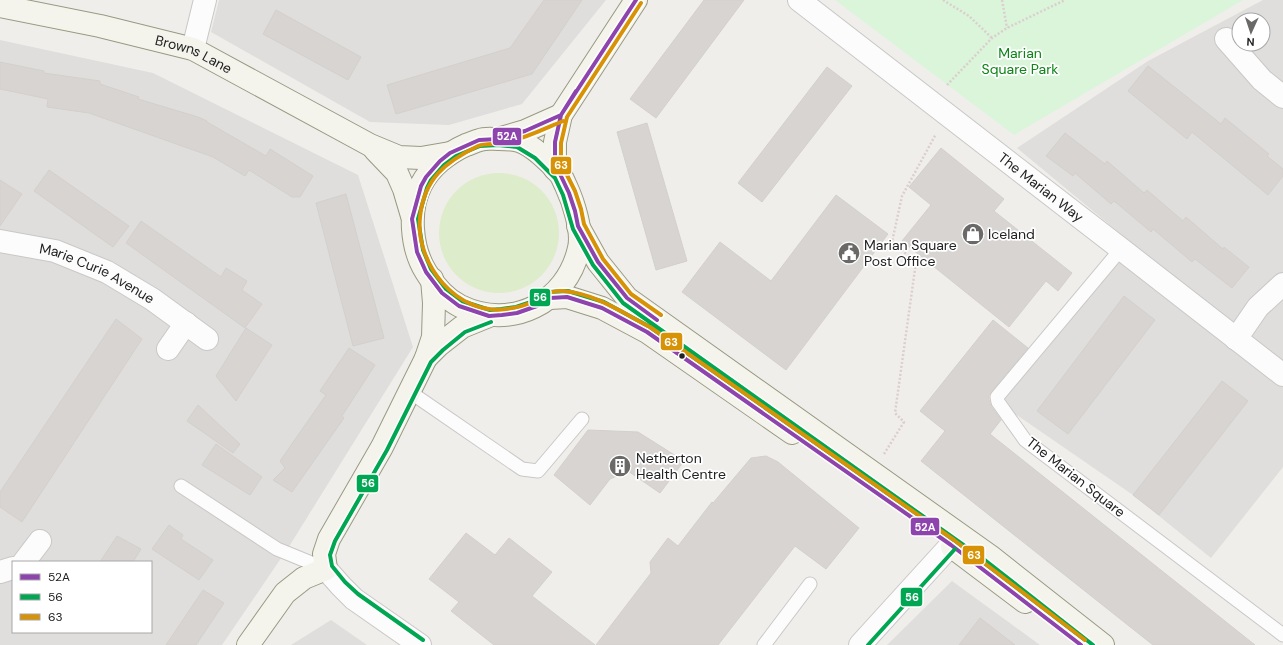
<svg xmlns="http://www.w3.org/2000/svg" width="1283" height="645" font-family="'DM Sans',sans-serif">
	<rect width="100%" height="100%" fill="#f0eeeb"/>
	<path fill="#dfdedc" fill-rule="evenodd" d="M219 0H606L522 104 449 125 370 122 211 32Z
		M1263 0H1283V467L1211 558 1133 495 998 402 1134 245 1017 148 1148 61ZM1239 20H1263V44H1239Z
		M0 40 153 73 358 175 413 347 290 545 222 645H0ZM13 562H151V632H13Z
		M952 581 1040 645H887Z
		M331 620 367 645H291Z"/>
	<path fill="#ddeccb" d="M439 233a60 60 0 1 1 120 0a60 60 0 1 1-120 0Z"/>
	<path fill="#daf5da" d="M835 0H1243L1014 135Z"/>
	<path fill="#d7d4d2" stroke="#d3d0cc" d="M544 0H582L532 74 396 114 387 85 510 48Z
		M704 0H744L656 118 630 99Z
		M276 10 361 57 348 80 263 34Z
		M0 62 44 71V73L100 81V84L139 97 138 99 198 117 207 121V122L266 156 270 149 313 176 300 197H292L249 170 245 176 213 157 89 113 47 107 48 99 0 89Z
		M1148 66 1221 124 1225 118 1269 154 1267 156 1283 169V176L1268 195 1192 132 1187 139 1128 91Z
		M827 67 852 86 762 202 738 183Z
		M647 123 687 261 656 270 617 132Z
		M1065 133 1105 164 1107 161 1144 193 1147 190 1183 221 1186 217 1223 249 1224 247 1249 267 1232 288 1195 259 1192 262 1153 229 1151 232 1114 201 1111 204 1075 173 1073 176 1046 156Z
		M941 148 1004 199 994 211 1072 273 1058 291 1046 281 1009 327 902 241 931 205 909 187Z
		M49 170 129 226 113 247 34 191Z
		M0 180 22 194 0 226Z
		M346 194 384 338 353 346 316 203Z
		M836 195 888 234 786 370 682 292 720 242 771 281Z
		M141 221 221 277 226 268 247 281 242 290 262 304 245 328 126 243Z
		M1124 296 1155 320 1068 434 1037 411Z
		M116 319 142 339 22 522 0 507V492Z
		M993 320 1028 348 989 395V400L991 406 1001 420 990 434 1255 645H1153L921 461 945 431 920 411Z
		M246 328 272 345 236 401 216 376Z
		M349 348 375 365 342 416 344 418 292 492 273 480 285 468 280 461 326 395 320 391Z
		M1222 381 1248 401 1159 515 1133 495Z
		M198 405 240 444 233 453 187 421Z
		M588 430 638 432 684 461 660 493 628 471 610 479 590 505 554 475Z
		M216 444 262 477 250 495 202 465Z
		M766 456 778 462 859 528 826 569 795 546 718 645H596L651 573 650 562 668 538 678 546 712 502 713 503 751 458Z
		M169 525 183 535 181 539 213 560 199 580 152 549Z
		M466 533 495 555 509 538 552 572 532 596 595 645H494L451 611 459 602 429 579Z
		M117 536 141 549 133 562H100Z
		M203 590 224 603 196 645H166Z
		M980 618 1015 645H959Z"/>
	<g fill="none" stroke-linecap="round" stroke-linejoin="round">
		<g stroke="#c9c8c7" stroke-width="15">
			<path id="lane" d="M1121 249 997 397 998 402 1025 440 1283 635
				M410 392 522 469 538 471 582 419
				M181 486 277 549 326 569
				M764 645 810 584"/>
		</g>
		<g stroke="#c9c8c7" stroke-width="24">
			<g id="street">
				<path id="s1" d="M799 0 1121 249 1283 375"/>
				<path d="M1226 39 1262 80 1283 97"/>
				<path d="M193 49 205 0"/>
				<path id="s2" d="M0 241 55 251 107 272 152 299 207 339"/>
				<path d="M1236 339 1258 307 1283 284"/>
				<path d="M168 349 186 323"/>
				<path d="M24 562 40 541"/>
				<path d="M326 569 341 586 354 599 420 645"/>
				<path d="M0 572 13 568"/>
				<path d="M860 645 951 545"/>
			</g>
		</g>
		<g stroke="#999a82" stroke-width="24">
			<g id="secondary">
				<path id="s3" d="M0 6 100 26 193 49 370 145 399 157 421 158 450 153"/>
				<path d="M501 138 525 131 561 115"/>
				<path d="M498 139C504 139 512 139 519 141 532 145 550 162 559 173 562 176 564 182 566 186 573 201 583 231 579 248 567 303 511 331 460 306 446 299 434 285 426 272 411 248 408 210 421 185 430 167 448 153 466 145 470 144 475 141 480 140 485 138 492 139 498 139Z"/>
				<path d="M375 150 397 173 404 189 412 216"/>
				<path d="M555 169V142L561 115 636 0"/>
				<path d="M578 226 598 262 627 298 990 556 1103 645"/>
				<path d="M550 298 567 297 602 308 647 332 792 433"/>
				<path d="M426 358 439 345 462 327 489 316"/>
				<path d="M952 547 1025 602"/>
				<path d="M248 645 285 593 304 578 326 569 324 554 329 539 382 447 426 358 433 337 434 303 432 279"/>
			</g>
		</g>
		<path stroke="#dccecd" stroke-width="2.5" stroke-dasharray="2 2" stroke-linecap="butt" d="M943 0 969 16 992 38
			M1002 0 1007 28
			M947 85 992 38 1007 28 1065 0
			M884 454 904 422 895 413 916 262 892 242 902 196 936 134"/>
		<use href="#lane" stroke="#fdfcfc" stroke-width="13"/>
		<use href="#street" stroke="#fdfcfc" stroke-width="22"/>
		<use href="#secondary" stroke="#f4f4ed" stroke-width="22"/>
		<g stroke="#fff" stroke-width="7">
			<path id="bus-1" d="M636 0 561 115 525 131 498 139 479 140 450 153 440 161 426 177 421 186 412 219 417 252 426 272 442 293 459 306 489 316 502 315 517 313 537 306 550 298 567 297 602 308 647 332 951 545 1081 645
				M576 91 561 115 555 142V169L560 174 569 193 575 211 578 226 598 262 627 298 657 320"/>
		</g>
		<g stroke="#fff" stroke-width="7">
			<path id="bus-2" d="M423 640 358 594 345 582 332 566 330 555 335 541 387 450 431 362 443 350 465 332 491 322
				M1085 640 954 540 650 327 604 302 568 291 548 292 534 301 516 307 501 309 490 310 462 301 446 289 431 269 423 250 418 219 427 188 431 180 444 165 456 156 480 146 498 145 517 147 535 158 555 178 563 195 573 229 593 265 623 303 986 561 1093 645
				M868 645 955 549"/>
		</g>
		<g stroke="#fff" stroke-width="7">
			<path id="bus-3" d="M641 3 567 117 561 143V167L565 171 575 191 581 209 584 224 603 259 631 294 661 315
				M563 121C544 129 526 138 505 143 496 145 486 143 478 146 445 162 424 179 420 217 415 264 457 316 506 309 515 308 524 306 532 302 544 297 548 290 563 291 594 293 623 313 650 327L954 540 1085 640"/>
		</g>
		<use href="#bus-1" stroke="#8e44ad" stroke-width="4"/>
		<use href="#bus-2" stroke="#00a651" stroke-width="4"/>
		<use href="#bus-3" stroke="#d79205" stroke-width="4"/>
	</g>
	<defs>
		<g id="shop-disc" transform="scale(1.15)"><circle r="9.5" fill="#6a6968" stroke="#fff"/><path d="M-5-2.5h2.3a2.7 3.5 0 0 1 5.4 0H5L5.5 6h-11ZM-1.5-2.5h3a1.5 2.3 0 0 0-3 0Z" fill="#fff"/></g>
		<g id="civic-disc" transform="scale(1.15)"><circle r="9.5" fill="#6a6968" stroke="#fff"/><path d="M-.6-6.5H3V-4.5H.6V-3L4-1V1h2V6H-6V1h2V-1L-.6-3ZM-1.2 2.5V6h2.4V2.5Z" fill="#fff"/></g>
		<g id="building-disc" transform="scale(1.15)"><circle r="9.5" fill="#6a6968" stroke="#fff"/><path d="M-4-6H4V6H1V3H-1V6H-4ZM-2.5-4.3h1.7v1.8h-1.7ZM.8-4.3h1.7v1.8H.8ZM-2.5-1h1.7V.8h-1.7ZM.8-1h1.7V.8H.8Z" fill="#fff"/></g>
	</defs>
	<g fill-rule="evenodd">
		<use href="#shop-disc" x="973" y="234"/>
		<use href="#civic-disc" x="849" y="253"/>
		<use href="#building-disc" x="620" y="466"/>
	</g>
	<circle fill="#222" stroke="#fff" stroke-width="1.5" cx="682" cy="356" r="3.5"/>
	<g text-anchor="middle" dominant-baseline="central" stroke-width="3.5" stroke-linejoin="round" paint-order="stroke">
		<g font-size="14" fill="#0c8416" stroke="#fff">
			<text x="1020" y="53">Marian<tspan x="1020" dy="16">Square Park</tspan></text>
		</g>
		<g font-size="14" fill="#222" stroke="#fff">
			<text stroke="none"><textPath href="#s3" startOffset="200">Browns Lane</textPath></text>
			<text stroke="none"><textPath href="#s1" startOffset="306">The Marian Way</textPath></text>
			<text stroke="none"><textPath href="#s2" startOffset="103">Marie Curie Avenue</textPath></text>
			<text transform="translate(1076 477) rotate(38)">The Marian Square</text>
		</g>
		<g font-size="14" fill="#222" stroke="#fff" text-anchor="start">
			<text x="988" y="234">Iceland</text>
			<text x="864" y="245">Marian Square<tspan x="864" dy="16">Post Office</tspan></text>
			<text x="636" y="458">Netherton<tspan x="636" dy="16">Health Centre</tspan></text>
		</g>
	</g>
	<g stroke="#fff" stroke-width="1.5">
		<rect x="492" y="127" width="30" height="19" rx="4" fill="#8e44ad"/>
		<rect x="550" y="156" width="22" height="19" rx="4" fill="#d79205"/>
		<rect x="529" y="288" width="22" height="19" rx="4" fill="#00a651"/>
		<rect x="660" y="332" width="23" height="19" rx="4" fill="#d79205"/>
		<rect x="356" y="474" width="23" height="19" rx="4" fill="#00a651"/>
		<rect x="910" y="517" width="30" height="19" rx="4" fill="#8e44ad"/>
		<rect x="962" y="545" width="23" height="20" rx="4" fill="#d79205"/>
		<rect x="900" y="587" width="23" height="20" rx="4" fill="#00a651"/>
	</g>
	<g font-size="11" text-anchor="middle" font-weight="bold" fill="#fff">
		<text x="507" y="140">52A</text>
		<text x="561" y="169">63</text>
		<text x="540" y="301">56</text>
		<text x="671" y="346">63</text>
		<text x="368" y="487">56</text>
		<text x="925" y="531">52A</text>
		<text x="974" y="559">63</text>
		<text x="912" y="601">56</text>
	</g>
	<rect x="12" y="561" width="140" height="72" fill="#ffffff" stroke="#a7a7a7"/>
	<rect x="20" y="574" width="20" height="6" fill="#8e44ad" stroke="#a7a7a7"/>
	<text x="48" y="581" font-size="12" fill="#222222">52A</text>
	<rect x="20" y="594" width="20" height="6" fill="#00a651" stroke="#a7a7a7"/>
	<text x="48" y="601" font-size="12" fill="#222222">56</text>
	<rect x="20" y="614" width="20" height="6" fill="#d79205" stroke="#a7a7a7"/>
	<text x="48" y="621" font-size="12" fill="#222222">63</text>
	<g transform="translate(1251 32) rotate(183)"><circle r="19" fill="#ffffff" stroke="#a7a7a7"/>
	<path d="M0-3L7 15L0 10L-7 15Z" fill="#6a6968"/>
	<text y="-6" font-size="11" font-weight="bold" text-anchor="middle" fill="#222222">N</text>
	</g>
</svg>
